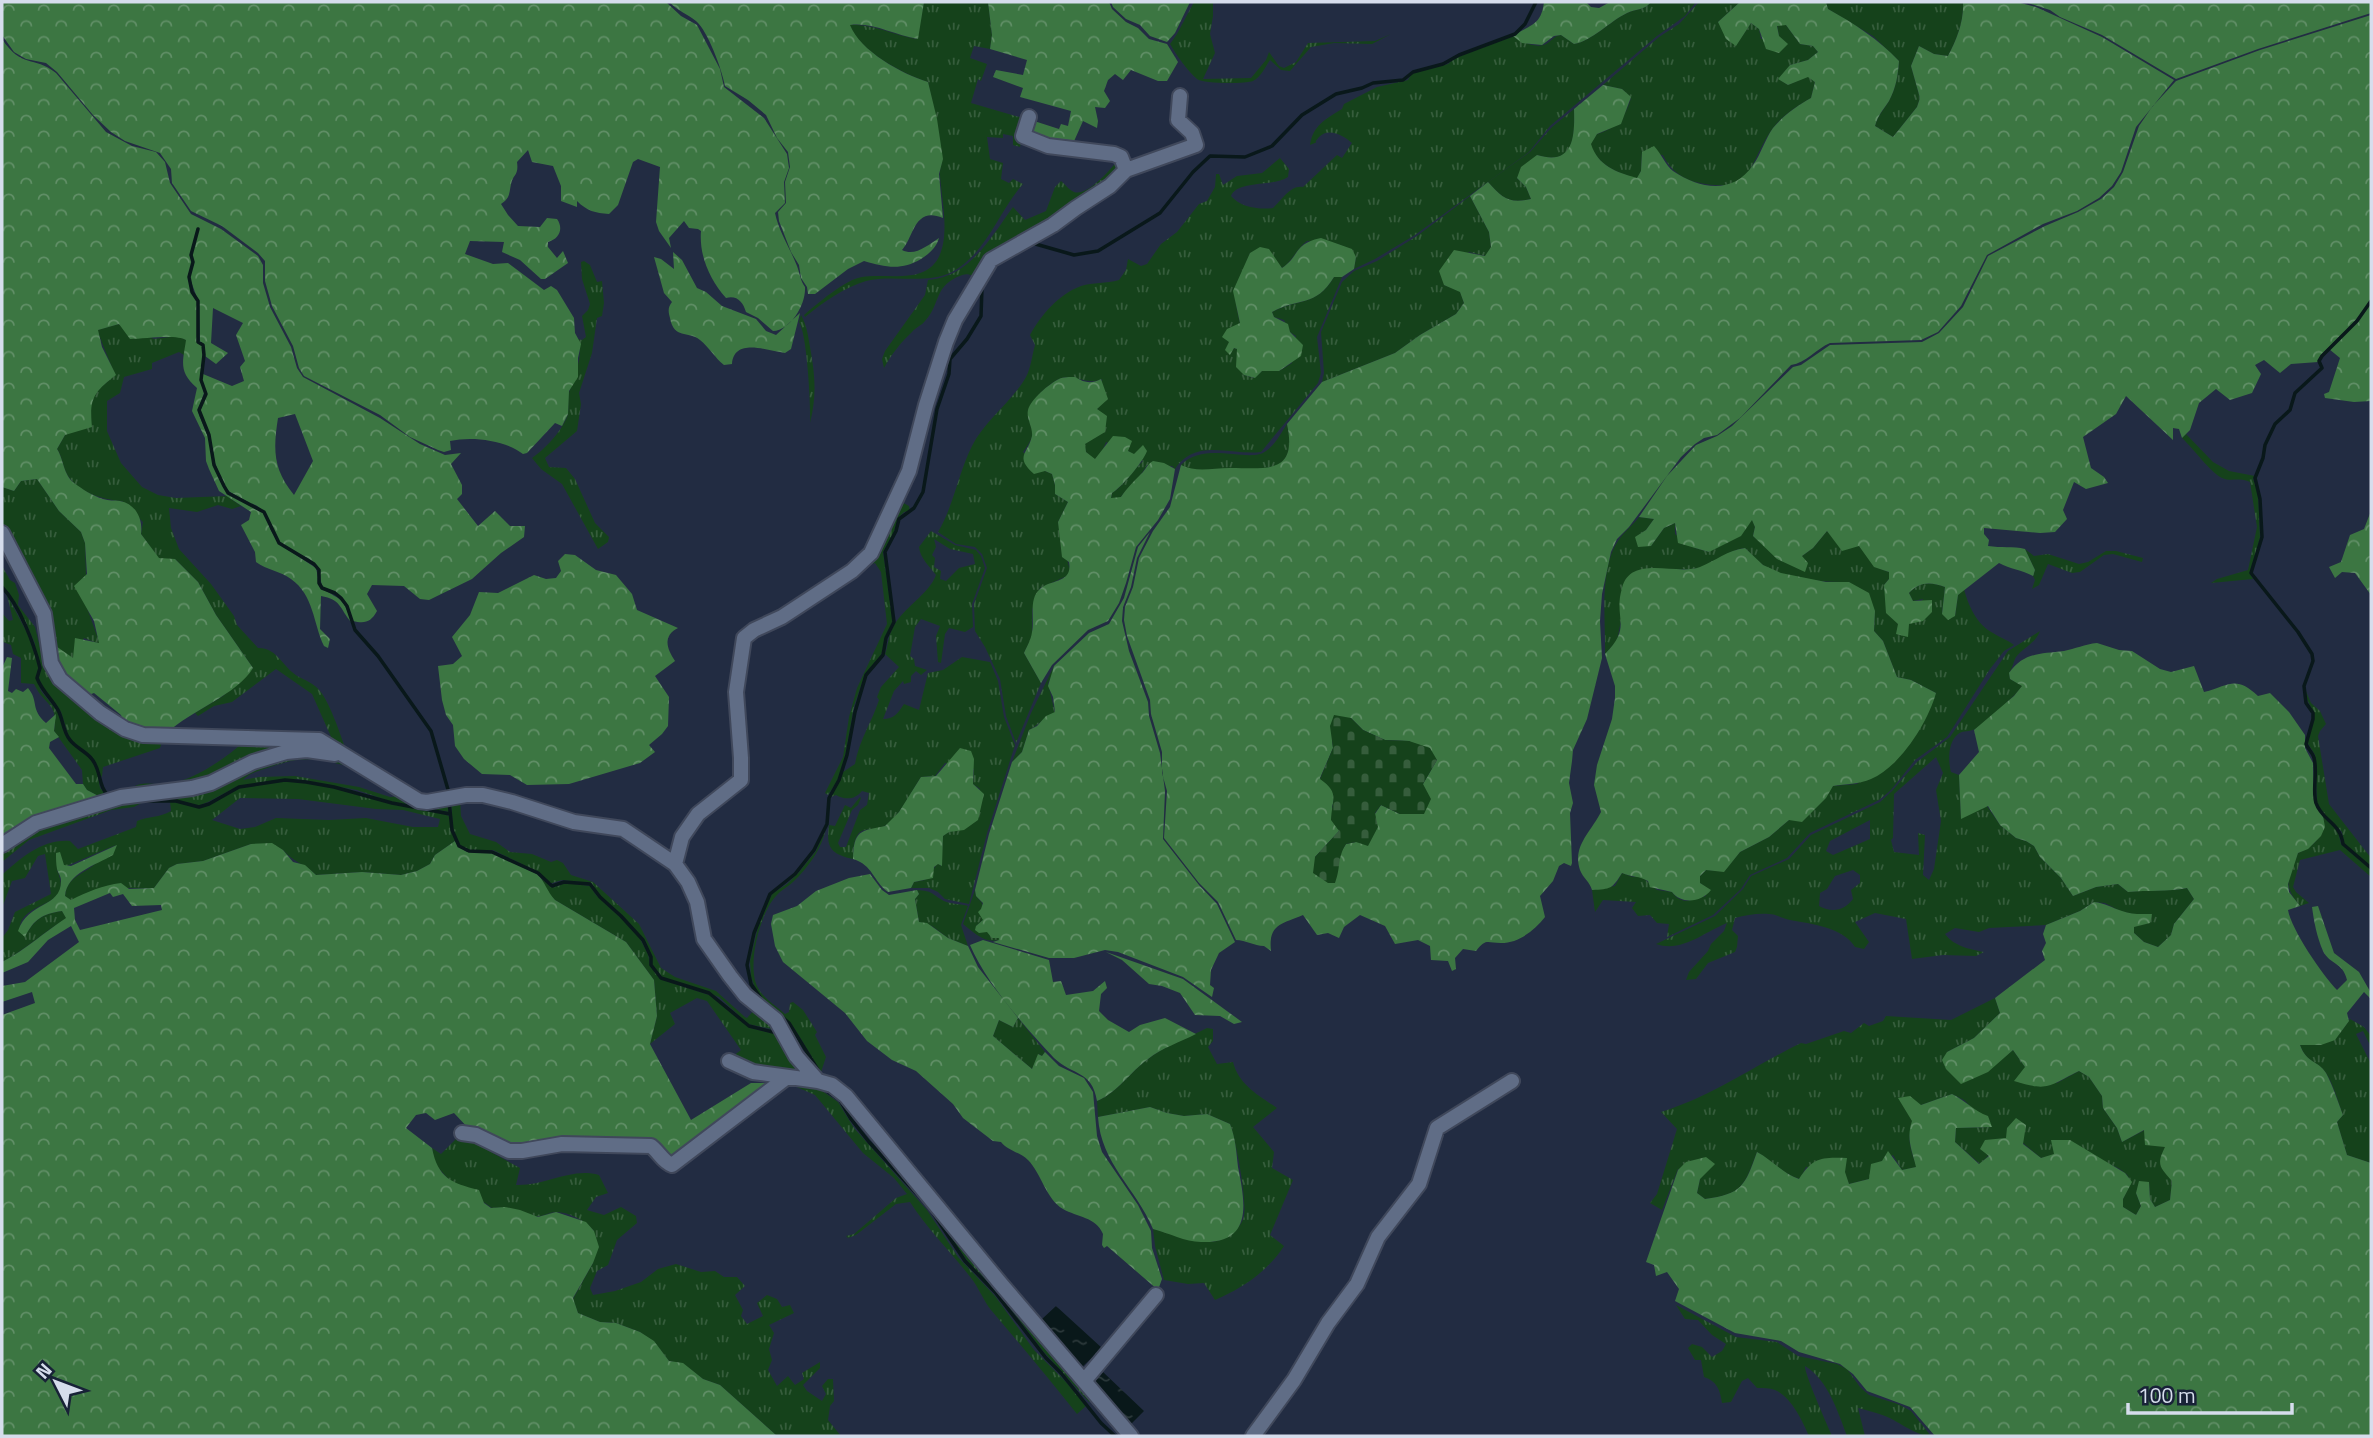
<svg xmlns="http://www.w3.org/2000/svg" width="2373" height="1438" font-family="'Titillium Web',sans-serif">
	<defs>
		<pattern id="grass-tufts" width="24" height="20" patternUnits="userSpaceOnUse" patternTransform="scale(1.75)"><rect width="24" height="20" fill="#15421b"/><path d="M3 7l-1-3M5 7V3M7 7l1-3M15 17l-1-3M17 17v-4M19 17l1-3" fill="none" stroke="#365d3c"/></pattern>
		<pattern id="forest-crowns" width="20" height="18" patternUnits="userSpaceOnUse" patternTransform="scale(1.75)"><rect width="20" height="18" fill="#3c7642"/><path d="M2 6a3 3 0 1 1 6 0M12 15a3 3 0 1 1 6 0" fill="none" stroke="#618f67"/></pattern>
		<pattern id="cemetery-stones" width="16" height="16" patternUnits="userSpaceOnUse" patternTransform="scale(1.75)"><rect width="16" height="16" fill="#15421b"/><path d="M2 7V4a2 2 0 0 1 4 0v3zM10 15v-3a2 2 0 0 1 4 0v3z" fill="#365d3c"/></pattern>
		<pattern id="water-ripples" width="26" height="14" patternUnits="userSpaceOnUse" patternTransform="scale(1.75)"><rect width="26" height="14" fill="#09181a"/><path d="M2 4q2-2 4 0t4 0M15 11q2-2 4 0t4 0" fill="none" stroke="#2c393b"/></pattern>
	</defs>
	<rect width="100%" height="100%" fill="#222c42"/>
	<path fill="url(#grass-tufts)" fill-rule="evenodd" d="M924 2H988L992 35 990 49 974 46 970 58 987 64 981 81 978 79 971 103 1026 119 1020 147 1013 145V136L1003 134V138L987 137 990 159 1003 163 1001 179 1009 183 1013 179 1023 184C998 212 987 253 952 272 926 285 893 274 866 281 845 287 822 303 805 317L804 315C817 304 846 279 862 277 881 274 907 280 925 271 955 256 942 203 940 176 939 169 943 163 942 156 939 131 933 106 928 82 901 73 860 51 849 25 876 24 892 35 917 39Z
		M1194 2H1213V16L1210 34 1215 53 1203 79 1251 78 1266 60 1269 52 1279 66 1284 68 1296 62 1308 43 1375 41 1391 34 1372 44 1334 43 1311 47 1290 71 1281 70 1270 60C1265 67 1261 77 1253 81 1245 84 1203 84 1197 79 1187 70 1177 56 1170 44L1177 34Z
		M1651 2H1696L1685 16 1657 36 1550 126 1529 152 1415 235 1375 259 1354 269 1356 257C1342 240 1328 243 1307 241 1296 249 1293 261 1282 268L1276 261 1250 253C1238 288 1230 283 1240 323L1229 342 1230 354 1234 348 1237 349 1244 375 1254 378 1262 371H1279L1292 363 1296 336 1290 332 1284 320 1274 317 1272 312C1298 298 1316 307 1334 277H1342L1317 337 1321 373 1318 383 1261 452C1232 456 1196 437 1175 469L1172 466 1147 465C1141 477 1129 486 1120 498H1111L1112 493C1125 485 1132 471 1143 461L1128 451 1106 442 1101 454 1094 460 1086 452 1084 444 1104 432 1101 413 1097 409 1101 404 1102 379C1085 386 1075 373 1059 379 1048 384 1027 403 1028 416 1029 423 1034 429 1032 437 1030 442 1026 448 1023 452L1045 471 1052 474 1055 485V494L1068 502 1058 522 1070 571 1067 576 1040 588 1032 610V637L1024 653 1041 683 1016 743 1006 716 1000 679 985 647 975 631 974 604 987 568 982 554 975 547 956 544 938 532C954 505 958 474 972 446 985 420 1012 402 1026 377 1031 368 1032 355 1035 345L1030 335C1041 315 1059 294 1081 286 1093 282 1106 284 1119 280L1126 270 1128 259 1141 266 1147 264 1161 244 1177 232 1199 204 1207 201 1215 187 1216 174H1219L1223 185 1237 176 1262 173 1280 158 1289 169 1288 177C1274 187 1237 180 1231 196 1240 207 1259 210 1273 208 1282 200 1290 185 1303 187L1337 155 1342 158 1352 143C1344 136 1329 127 1319 137 1311 146 1322 140 1310 145 1313 125 1326 119 1342 109L1344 104 1377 87 1408 80 1412 73 1448 64 1455 57 1513 36C1521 42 1536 49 1546 44 1553 40 1553 36 1561 35L1574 44C1592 41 1610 21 1627 13 1637 8 1644 11 1651 2Z
		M1699 2H1740L1718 22 1736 45 1751 23 1759 29 1761 39 1779 36 1777 25H1786L1800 44 1813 46 1818 52 1808 60 1790 65 1779 79 1788 85 1808 76 1815 82 1811 98C1797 106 1783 115 1773 128 1747 163 1756 194 1700 183 1683 180 1670 170 1663 155L1642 152 1641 171 1637 179C1617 172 1598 166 1590 144L1597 134C1616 129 1626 116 1631 98L1622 89 1603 85 1659 37 1679 24Z
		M1826 2H1963C1964 21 1957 39 1948 56L1934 54 1919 46 1911 66 1920 98 1917 107 1893 137 1875 126C1878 115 1883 111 1889 101 1896 88 1898 75 1899 61L1873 36 1828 9Z
		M1574 109C1575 139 1574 166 1537 155L1517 178 1526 187 1531 199C1509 204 1502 198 1488 182L1530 152 1552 127Z
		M1118 160 1121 169 973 276C967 273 964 274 957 277 934 288 940 305 925 321 921 326 916 327 912 332 901 342 891 355 884 368L882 359 885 351 925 295 928 280C970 277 991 237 1013 207L1025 220 1046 211 1055 187 1061 181C1065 184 1069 190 1074 192 1087 197 1111 169 1118 160Z
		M1470 196 1489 232 1491 247 1486 256 1469 252 1444 285 1460 291 1464 303 1456 314 1420 335 1395 353 1322 382 1324 373 1321 332 1342 282 1354 271 1377 261 1417 236Z
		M584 261 590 265 597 282 602 281 604 303 602 316 597 318 592 353 579 393 581 404 577 431 545 458 549 467 566 468 575 479 595 523 609 537 608 542 598 549 562 484 541 469 532 458C545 449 561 432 567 417 570 409 566 398 570 390 575 378 584 351 578 339L582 340 586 337 582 316 588 310 590 304 582 279 581 262Z
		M801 315C807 326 808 335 810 347 815 375 817 395 810 423 811 406 807 333 799 322Z
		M119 324 154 339 177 336 187 340 184 355 179 352 152 363V369L124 377 120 393 107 401V431L110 438 121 463 142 487 158 495 176 498 227 496 241 506 232 509 218 505 197 512 169 508 171 528 179 549 211 584 234 616 237 625 258 648C274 647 281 662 292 672 298 678 308 680 315 686 329 696 341 738 348 755L336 748 312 694 276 669 232 702 214 706 198 716 195 713 223 696 253 668 216 615 198 582 175 559H159L141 534 143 522 122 501C102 500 73 491 65 470 62 462 62 457 57 449L65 435 90 409 93 397 100 388 115 375 97 330Z
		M1287 424C1290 439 1293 454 1279 465 1271 470 1201 473 1191 470 1187 469 1184 467 1181 465 1205 440 1250 464 1266 451 1275 445 1281 433 1287 424Z
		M2186 434 2213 462 2229 471 2255 476 2253 479 2258 491 2260 538 2250 573 2253 579 2211 583 2217 579 2248 570 2257 527 2250 482C2240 477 2230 482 2222 478 2211 473 2193 448 2182 438Z
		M37 479 59 511 81 532 85 543 87 608 100 644 84 638 73 659 56 648 2 529V487L14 491 21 481Z
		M898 500 909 506 910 511 904 512 898 518 894 533 883 552 893 620 880 658 864 677 854 706 844 763 837 781 828 795 825 793 843 757 849 717 857 688 887 624 881 572 875 563 870 565 786 623 754 638 856 571Z
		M1639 517 1654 519 1646 530 1636 537 1651 546 1664 528 1675 523V534L1695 548 1709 552 1752 519 1755 527 1753 536 1765 546 1802 556 1813 548 1827 531C1836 542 1848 538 1859 546 1873 555 1864 564 1889 572V579L1884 585 1886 598 1898 624 1909 623 1923 599 1913 601 1909 593C1920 581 1931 582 1945 587L1942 613 1955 616 1958 595 1964 589C1968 605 1977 625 1993 633 2001 638 2006 639 2014 645L2004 651 1990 669 1947 737 1915 760 1891 790 1879 800 1810 833 1787 858 1750 875 1741 889 1713 915 1667 937 1669 924 1657 923 1650 915 1638 916 1632 908 1636 902 1603 900 1595 912 1592 890 1615 886 1622 873 1633 877 1641 876 1657 890 1672 892C1682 906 1691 900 1706 896L1704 886 1700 883V876L1706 870 1724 871 1740 852 1769 837 1789 820 1816 806 1833 786 1857 784 1911 739 1919 730 1936 693 1911 680 1897 677 1883 641 1874 631 1875 611 1849 582C1822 582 1790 580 1766 567 1758 562 1751 554 1745 548 1727 550 1715 564 1698 568 1686 571 1657 568 1641 570L1621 620 1617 641 1605 654C1606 621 1598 567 1620 538 1625 531 1633 525 1639 517Z
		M931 531 955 545 976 550 981 556 985 568 972 604 973 627 965 632 949 628 945 634 941 663 938 662 936 636 940 626 921 619 915 627 910 656 914 659 915 666 927 670 921 675 916 671 911 676V682L904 684 903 681 894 691 883 719C894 719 898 713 904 704L919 710 928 673 943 670 962 657 990 662 998 681 1004 717 1015 745 987 833 969 904 945 899 938 892 929 888H911L914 882 925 880 938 863 941 866 943 836 948 832 957 830 980 789 973 784 974 769 945 763 935 776 921 777C911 792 903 810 890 822 872 839 854 814 853 859 830 854 826 847 829 825L835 826 845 805 851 808 860 797 861 798 858 805 852 810 838 843 840 847H846L860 810 867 805 869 793 862 791C855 800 845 800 836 795L831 797 843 772 855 764C859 740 872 722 879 700L877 697 881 687 899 667 885 654C888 646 888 636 893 627 903 608 929 594 936 575 930 567 920 558 919 547ZM934 539 950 549 973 554 975 564 959 568 946 581 940 579 941 571 934 567 935 558 932 555 936 547Z
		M2025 549 2034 556 2048 554 2079 564 2088 562 2106 551H2116L2143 558 2142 562 2113 554 2104 555 2080 572 2072 573 2048 564 2039 585 2032 589 2035 580 2033 576 2035 570Z
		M2 566 10 580 15 583 19 595 18 605 35 627 43 660 51 678 81 699 162 742 160 748 103 767 102 776 100 778 95 762 69 738 61 712 45 692 38 677 41 668 35 650V644L26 623 2 585Z
		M7 595 33 644 39 666 37 679 41 691 59 713 68 739 92 760 97 769 100 788 110 799 106 800 87 790 83 784 82 770 54 731C59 702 44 706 34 684L21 683V658L13 654 11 645 3 642 2 638V613L9 621 13 620Z
		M2040 631C2035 644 2024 647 2016 657 2013 662 2013 668 2009 673L2010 679 2023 686C2014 696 1984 726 1973 730 1967 732 1962 730 1957 735 1948 743 1948 761 1951 772L1959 775 1961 818 1987 806 2000 825 2016 838 2026 841 2034 846 2040 857 2061 878 2073 896 2096 887 2118 884 2128 892C2148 889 2168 892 2187 888L2194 899 2174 924 2171 935 2158 947 2144 942 2134 933V927L2152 914 2136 915 2120 911 2105 903 2094 902 2080 911 2046 925 1989 928 1979 932 1955 928 1945 934C1955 947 1970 949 1984 952L1976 956 1943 955 1912 959 1906 919 1875 913 1855 922 1869 942 1864 949 1855 947C1843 927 1811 924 1790 920 1783 919 1776 914 1769 914 1758 913 1746 915 1735 918L1732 930 1738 936 1737 947 1735 952 1708 963 1696 979 1686 980 1689 972 1708 951 1711 944 1724 931 1727 923C1704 932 1682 953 1656 944L1715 916 1743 889 1751 876 1789 859 1811 835 1880 802 1892 791 1917 762 1950 737 2008 651ZM1936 757 1943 773 1936 790 1941 821 1934 869 1929 880 1923 875 1925 835 1918 833 1919 855 1894 852 1891 840 1893 838 1894 794ZM1870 820V839L1833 855 1826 851 1830 841ZM1853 870 1860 875V883L1851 890 1853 899C1844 911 1832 913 1819 906L1820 893 1827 889 1835 876Z
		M1054 666 1053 674 1048 683 1055 713C1044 717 1039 725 1029 730L1022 752 1012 762 1031 713Z
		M2305 689 2311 703 2320 711 2326 724 2320 731 2318 736 2329 804 2371 858V866L2344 844 2342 832 2322 812 2317 803 2315 755 2307 742 2314 714 2306 697Z
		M246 740 322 749 222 778 131 789C142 779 156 786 169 784 196 779 226 758 246 740Z
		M303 755 341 760 359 769C320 759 306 754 267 768 258 771 249 773 243 780L259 777 295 776 359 787 390 797 404 796 448 801 449 812 392 802 357 790 297 779 238 786 208 802 198 806 176 800 174 802 199 807 210 804 239 788 285 781 306 782 357 793 391 804 444 813 450 817 455 841 435 855 430 864 417 871 401 875 362 872 316 875C305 864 293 862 283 850L251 844 203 861 177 864 169 868 154 888C120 889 103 884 71 901L65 896C67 877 82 875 95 864 102 859 111 851 116 845L57 870C73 906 34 900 22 920 20 923 20 927 19 931L25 936C35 919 42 914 62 911L67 918C43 932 27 949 2 962V938L8 930 15 912 51 894 45 854 38 856 25 878 12 881 2 908V875C21 858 42 839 70 841L78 849 136 827 137 821C149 816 159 818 171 811L170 802 123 799ZM240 798 298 799 376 809 403 810 440 819 438 827H413L366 818 329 820 276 818 255 827 240 829 212 820Z
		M460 798 461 816 470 834 496 842 510 852 532 854 551 862 557 860 563 863 571 875 593 882 639 924 661 968 675 977 716 991 745 1017 747 1018 755 1009 781 1031 748 1024 719 997 662 977 651 963 644 940 623 916 600 896 591 883 562 880 549 884 538 872 493 850H469L460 845 453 830 451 799Z
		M129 802H143L134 807 111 810 29 840 2 862V850L38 824Z
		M2323 816 2338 831 2341 844 2371 870V877L2340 850 2300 860 2293 887 2296 892 2309 903 2300 906C2281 882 2289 879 2298 853 2315 846 2326 834 2323 816Z
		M826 828C822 848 809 867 793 882 788 887 781 890 776 896 760 913 746 966 758 988 764 999 776 1006 785 1014L789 1012 790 1003 793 1002 803 1010 817 1032 815 1035 826 1057 821 1072 794 1028 757 993 751 977 750 961 758 927 769 899 773 893 787 884 799 872 816 851Z
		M541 878 551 887 566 883 590 886 596 895 637 933 648 954 650 965 661 979 712 996 751 1028 784 1036 799 1069 784 1075 729 1059 741 1050 707 1001 697 998 670 1013 675 1024 650 1044 657 1016 654 980 626 942 555 900 548 893Z
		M917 890C934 891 931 894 944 901 950 904 961 904 968 906L961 925 968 946 948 938 932 926 919 922 915 899 919 894Z
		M975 890 976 896 982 903 983 920 976 926 1000 938 999 940C985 944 973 932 963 924Z
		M1995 998 2000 1013 1974 1038 1947 1052 2003 1058 2013 1050 2025 1067 2057 1083 2079 1071 2089 1077 2102 1096 2103 1108 2117 1128 2122 1142 2145 1130 2166 1147 2172 1181 2170 1200 2155 1207 2150 1199 2149 1182 2136 1193 2141 1206 2136 1215 2123 1207V1199L2131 1182C2129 1179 2128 1175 2125 1173 2109 1158 2061 1152 2041 1158L2023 1143 2006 1138 1980 1164 1955 1142 1956 1128 1991 1127 1964 1100 1952 1094 1921 1105C1907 1132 1906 1139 1917 1167L1902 1170 1893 1155 1882 1161 1869 1179 1849 1184 1844 1172 1806 1167 1800 1179C1784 1175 1772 1161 1757 1152 1744 1186 1743 1194 1705 1199L1697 1193 1700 1179 1678 1169 1662 1210 1650 1203 1657 1194 1677 1129 1661 1112C1711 1097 1754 1066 1801 1043L1806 1044 1844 1031 1851 1033 1864 1023 1869 1026 1883 1021 1886 1016 1951 1020Z
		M1018 1018 1045 1052 1042 1056 1039 1054 1032 1069 993 1036 999 1020 1013 1027Z
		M2350 1019 2364 1027 2371 1036V1047L2363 1031 2356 1034 2371 1064V1163L2347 1155 2337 1122 2343 1115C2338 1102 2334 1085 2326 1073 2317 1060 2307 1064 2300 1045 2328 1045 2335 1042 2350 1019Z
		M1207 1028 1213 1029V1041L1208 1047 1217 1064 1233 1062C1239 1085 1258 1095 1277 1108L1253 1127 1274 1152 1272 1168 1293 1180 1270 1235 1284 1246C1268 1271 1243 1288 1215 1300L1204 1283 1188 1284 1164 1280 1155 1246 1153 1229C1175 1234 1195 1245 1217 1241 1228 1239 1242 1227 1244 1216 1247 1199 1236 1141 1230 1124L1207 1114 1184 1116 1167 1113 1150 1107 1098 1117 1097 1101C1118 1092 1130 1072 1148 1059 1165 1046 1187 1038 1207 1028Z
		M790 1084 818 1088 838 1102 854 1128 927 1210 958 1257 995 1296 1034 1350 1066 1382 1086 1406 1077 1414C1049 1379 1020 1344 991 1310 983 1300 979 1288 971 1278 951 1252 928 1230 910 1202L896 1204 856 1235 848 1238 846 1236 854 1234 896 1198 907 1194 894 1178 863 1153 815 1095Z
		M832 1088 1095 1397 1089 1402 1042 1350 996 1290 969 1263 947 1234 932 1210 854 1119 847 1105Z
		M458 1137 476 1141 480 1146 520 1168 516 1185C546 1186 571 1167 599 1175L608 1193 596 1197 587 1210 604 1215 621 1207 636 1216 637 1223 617 1240 608 1265 597 1271 590 1288 593 1295 615 1291 641 1282 658 1269 676 1264 701 1272 715 1271 724 1277H737L745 1286 735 1295 743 1310 741 1316 747 1324 763 1316 757 1303 767 1295 777 1299 782 1307 790 1305 794 1313 769 1325 774 1333 769 1349 772 1360 768 1370 777 1386 788 1376 795 1385 804 1379 802 1373 820 1362V1368L803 1385 807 1391 822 1401 826 1394 822 1386 828 1379H833L834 1401 830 1406 828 1420 841 1436H777L720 1385 703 1379 683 1364 669 1361 654 1342 640 1332 616 1323 600 1322 578 1313 573 1299 593 1263 594 1231C585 1221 570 1212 556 1212 548 1212 542 1218 534 1216 519 1212 508 1207 492 1208L461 1186 451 1182 435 1164 432 1148 441 1154Z
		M1676 1305 1736 1337 1777 1342 1798 1356 1837 1364 1847 1369 1860 1387 1869 1395 1898 1404 1911 1411 1931 1436C1916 1436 1900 1422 1885 1416 1877 1413 1867 1410 1858 1408L1865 1436H1847C1838 1412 1828 1380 1805 1366 1804 1373 1827 1424 1832 1436H1809C1803 1422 1791 1396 1775 1390 1769 1388 1763 1388 1757 1388L1748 1378 1742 1381 1731 1402 1722 1403C1720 1390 1717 1381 1704 1377L1701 1360H1695L1688 1348 1692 1344 1702 1347 1712 1357 1722 1351 1726 1344 1712 1335 1698 1320 1685 1319Z"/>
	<path fill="url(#forest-crowns)" fill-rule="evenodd" d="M2 2H666L681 16 697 25 720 69 724 87 764 118 787 154 789 168 784 182 785 203 775 213C779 232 790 248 797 266 800 274 800 280 805 287 806 304 791 330 773 331L758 318 746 312C743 302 737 295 726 298 710 280 699 256 701 231L698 229 689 228 684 221 669 238 671 248 659 231 656 222 660 167 638 159 633 162 618 205 609 214C595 213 587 211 577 201V207L561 201V186L553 166 532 162 528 150 517 162C519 176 513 174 511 184 509 194 510 198 501 204L508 215 518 226 540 227 547 218 557 219C564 229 559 239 548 242V247L557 258 563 251 568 263 545 279H541L520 260 502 252 504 242 470 241 465 254 493 264 508 263 544 290 551 286 557 290 574 318 575 333 581 344 578 358V377L569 391 568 414 562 426 555 423 527 453 523 454C505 440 472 436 450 441L451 450 444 452 438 450 410 437 380 415 304 376 299 368 293 346 272 306 265 281V261L258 253 222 226 191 211 172 183 171 169 160 153 125 141 111 132 93 115 57 72 46 63 26 59 14 52 2 35Z
		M669 2H924L918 39C894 35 873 22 850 25 860 51 902 74 928 82L937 119 943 159 939 174 943 218C914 206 914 237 902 250 915 257 928 245 939 238 936 248 930 253 921 259 901 271 885 267 864 261L848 269 815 294H808L807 287 801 278 799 265 791 252 779 221 778 212 786 203 785 182 790 167 788 152 777 138 766 115 748 100 725 86C722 70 708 31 696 21 687 14 678 11 669 2Z
		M988 2H1109L1112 9 1126 22 1138 28 1149 39 1167 44 1178 62 1167 81H1158L1131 70 1123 80 1115 74 1108 80 1104 91 1110 101 1105 108 1095 107 1098 121 1097 128 1083 121 1071 148 1026 135 1031 120 1059 129 1061 124 1068 126 1071 111 1020 97 1023 88 993 77 996 70 1023 75 1027 60 990 49 992 35Z
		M1111 2H1190L1175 33 1167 42 1150 36 1140 25 1126 19 1113 7Z
		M1544 2H1586L1591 7 1599 8 1610 2H1651C1644 11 1637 8 1627 13 1610 21 1592 41 1574 44L1561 35 1554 36 1542 45 1522 43 1513 36C1531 24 1541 26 1544 2Z
		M1740 2H1826L1828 9C1855 24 1878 39 1899 61 1898 75 1896 88 1889 101 1883 110 1878 115 1875 126L1893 137 1917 107 1920 98 1911 66 1919 46 1934 54 1948 56C1957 39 1964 21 1963 2H2017L2036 7 2102 37 2174 80 2136 127 2121 172 2112 186 2099 198 2077 211 2043 224 1987 255 1961 306 1938 332 1921 340 1830 343C1816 349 1806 363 1791 365L1740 418 1717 435 1704 438 1695 444 1681 457 1629 527 1617 539 1611 552 1602 594 1600 621 1602 658 1587 719 1573 750 1572 761 1569 783 1573 803 1570 813 1572 863 1571 866 1564 863 1559 866 1553 881 1540 896 1545 917C1535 930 1519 943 1501 943 1487 943 1486 938 1476 951L1463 949 1455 958 1456 969 1452 971 1448 961 1431 960 1430 946 1418 940 1395 944 1385 926 1360 915 1344 927 1339 938 1328 933 1317 935 1303 915C1282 924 1268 924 1271 951L1264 946C1254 946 1246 940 1236 940L1218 902 1199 883 1164 838 1167 791 1162 773V752L1151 714 1150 700 1127 636 1124 620 1125 607 1133 587 1139 558 1153 531 1170 507 1181 465C1197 473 1212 468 1230 468 1266 468 1298 475 1287 424L1322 382 1395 353 1420 335 1456 314 1464 303 1460 292 1444 285 1439 271 1454 250 1485 256 1491 247 1489 232 1470 196 1488 182C1502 198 1509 204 1531 199L1526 187 1517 178 1521 167 1537 155C1573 166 1575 138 1574 109L1603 85 1622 89 1631 97 1621 124 1597 134 1591 144C1598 166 1616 172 1637 178L1641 171 1642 152 1654 146C1661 153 1666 166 1673 171 1700 189 1733 195 1753 165 1761 154 1765 139 1773 128 1784 115 1797 106 1811 98L1815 82 1808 77 1788 85 1778 79 1790 65 1808 60 1818 52 1813 46 1800 44 1786 25 1777 26 1779 36 1788 44 1779 53 1766 49 1759 29 1751 23 1736 46 1726 39 1718 22ZM1351 718 1363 730 1385 740 1409 741 1437 760 1423 784 1400 814 1381 805 1356 842 1346 844 1339 855V864L1315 857 1339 831 1332 807 1335 795 1330 786 1320 778 1333 748 1332 740Z
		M2025 2H2371V13L2258 49 2176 79 2102 35 2060 17 2050 10Z
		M2371 15V300L2356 320 2321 355 2318 362 2291 364 2280 373 2264 360 2255 365 2261 374 2252 393 2230 400 2216 389 2199 403 2190 430 2182 438 2179 429 2173 428V440L2126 396 2116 414 2083 437 2091 468 2104 477 2108 483 2086 489 2074 482 2063 510 2067 519 2055 532 2040 533 1984 528V534L1989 540 1988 546C2001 548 2013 546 2025 549L2035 570 2033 576C2022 570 2010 569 1999 563L1958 595 1955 616 1948 620 1942 614 1945 587C1931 582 1920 581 1909 593L1913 601 1932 600V612L1923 621 1909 624 1908 637 1896 634 1898 624 1886 613 1884 585 1889 579V572L1874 567 1859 546 1842 551 1827 531 1813 548 1802 556 1808 563 1805 572 1777 559 1753 536 1755 527 1752 520 1741 536 1709 552 1678 543 1675 523 1664 528 1651 546 1638 547 1635 537 1646 530 1654 519 1639 517 1667 476 1696 445 1717 436 1732 426 1793 367 1801 365 1830 345 1922 342 1939 333 1963 307 1988 256 2045 226 2078 212 2101 199 2114 187 2123 172 2139 126 2152 107 2176 81 2260 50Z
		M2 39C22 69 33 55 56 73L106 132 132 146 156 152 165 162 170 183 191 214 221 229 258 256 263 265V283L270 307 291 347 297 368 303 377 380 418 420 444 445 455 461 453 451 464 462 485V494L457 499 478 526 495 511 510 526H525L524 537 501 553 472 579 429 600 420 599 404 586 372 585 367 594 377 611C371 622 365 624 353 621 348 601 340 595 323 587 319 580 322 572 317 566 308 554 289 553 279 542 267 526 273 512 251 503L267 516 270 529 279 544 316 568 320 587C340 601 343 595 351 622 340 609 341 599 321 596L320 629 330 639 328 648 324 646C313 623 314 595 291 579 280 571 267 570 256 562L255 552 241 525 249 520 251 512 219 491 209 469 206 461 205 438 192 411 197 388C178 371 183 362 186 340 176 334 144 339 130 339L119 324 98 330 102 347 116 375C94 392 89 398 92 427L65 435 57 449C64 460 63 474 74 483 82 489 93 496 103 499 109 501 114 500 120 501 136 504 143 519 141 534L159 558 175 559 198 582 216 615 253 668C237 695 191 710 167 733L125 728 121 715 94 693 83 697 67 683 50 642 73 658 75 638 99 643 94 621 74 586 87 574 85 543 81 532 59 511 37 479 21 481 14 491 2 487ZM189 276 199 303 200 341 204 345 205 356 216 364 228 353 211 343 213 308 243 323 236 335 245 361 240 367 244 381 232 386 203 374 202 380 206 393 200 412 209 432 215 463 224 485 230 492 248 502 231 496 223 486 214 465 209 439 199 415 198 410 204 393 201 381 203 347 198 342C196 330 200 316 198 305 196 294 189 288 189 276ZM295 414 313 461 294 495C273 469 273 450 278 418Z
		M1321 238 1352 249 1356 257 1354 269 1342 277H1334C1315 308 1299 297 1272 312L1274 317 1288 324 1290 332 1303 345 1301 356 1279 371H1262L1255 378 1244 375 1236 367 1237 349 1234 348 1230 355 1225 350 1229 342 1222 337 1227 329 1240 323 1233 291 1250 253 1260 247 1269 249 1282 268C1301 255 1293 244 1321 238Z
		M673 252 682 260 697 288 706 292 722 306 756 319 766 331 776 335 800 313 791 349 785 353C768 351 734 337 732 364L724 365C715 358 709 347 700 340 688 330 674 340 670 318 668 311 668 307 672 302L664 293 654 257 661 259 674 269Z
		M2371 302V401L2354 402 2325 398 2324 394 2329 392 2340 358 2329 349 2346 330 2357 322Z
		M1075 377C1085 383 1091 384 1101 379L1108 399 1097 409 1107 416 1105 432 1085 444 1086 452 1095 459 1113 436 1125 437 1132 441 1128 451 1134 454 1143 445 1147 451C1143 462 1122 487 1112 493L1111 498 1121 497C1127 488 1133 482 1141 474 1146 470 1146 465 1153 461L1164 463 1175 469 1170 499 1158 520 1136 547 1126 583 1119 603 1108 621 1088 630 1052 665 1041 683 1024 653C1027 646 1031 640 1032 632 1035 620 1028 599 1040 589 1051 579 1073 584 1069 562L1062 557 1058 522 1068 502 1055 494V485L1052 474 1045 471 1034 474C1014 456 1028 454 1032 436 1033 427 1026 419 1028 410 1031 399 1049 384 1059 379 1063 377 1070 377 1075 377Z
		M2371 511V595L2355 573 2342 572 2335 578 2329 567 2341 562 2350 535 2364 529Z
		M1150 532 1137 558 1131 587 1123 607 1122 621 1129 651 1148 702 1149 716 1160 753 1165 791 1163 839 1199 885 1217 904 1235 942 1219 953 1211 970 1210 985 1214 988 1212 997 1183 977 1118 952 1105 950 1074 958H1049L993 942 999 940V938H992L987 932 979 933 975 930 976 926 983 920 978 912 981 909 983 903 976 896 975 890 989 834 1012 762 1022 752 1029 730 1037 726 1046 716 1055 712 1053 697 1048 686 1054 666 1089 633 1109 624 1124 598 1138 547Z
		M1745 548 1763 565 1781 573 1826 582H1849L1869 593 1875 611 1874 631 1883 641 1897 677 1911 680 1936 693C1928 722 1900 767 1871 779 1859 784 1846 784 1833 786L1826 798 1802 822 1789 820 1769 837 1740 852 1724 872 1706 870 1700 876V883L1711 890C1701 903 1681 904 1672 892L1650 887 1648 881C1640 876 1631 877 1622 873 1612 889 1611 889 1592 890 1590 882 1583 878 1580 870 1572 846 1591 832 1601 812L1594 785 1597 765 1612 719 1615 698V686L1605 654C1633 626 1613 619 1622 588 1631 554 1676 576 1700 567 1715 561 1728 550 1745 548Z
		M565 554 575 555 596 570 616 575 632 594 637 610 678 628C662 636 667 649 675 661L655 676 669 697 668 726 662 734 649 745 655 752 640 763 569 784 527 785 510 775 482 774 464 759 455 746 453 725 446 715 442 700 438 666 453 664 462 656 452 637 470 615 479 592 498 593 534 575 546 579 556 578 561 571 558 561Z
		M2097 643 2119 650 2132 651 2160 669 2171 672 2194 666 2204 692C2230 685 2236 675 2258 696L2270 693 2289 712 2305 735V748L2313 763 2314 802 2323 816 2325 827 2321 836 2308 849 2298 853 2288 884 2289 892 2300 906 2288 910C2291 929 2323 976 2337 990L2347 980C2343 962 2330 965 2323 951 2317 937 2314 922 2312 907L2318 906 2334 953 2359 972 2371 993V999L2364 992 2347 1013 2349 1021 2335 1040 2321 1045H2300C2307 1064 2318 1060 2326 1073 2333 1086 2338 1102 2343 1115L2337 1122 2347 1155 2371 1163V1436H1935L1910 1407 1867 1391 1853 1374 1840 1364 1799 1352 1781 1341 1735 1333 1675 1301 1679 1289 1667 1272 1656 1276 1654 1265 1646 1262 1678 1170 1686 1162 1706 1157 1715 1164 1700 1179 1697 1193 1705 1199C1742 1194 1745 1186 1757 1152 1772 1160 1784 1174 1799 1179 1813 1157 1822 1157 1847 1158L1845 1172 1849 1184 1869 1179 1871 1164 1882 1161 1888 1151 1902 1170 1916 1167C1912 1150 1906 1139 1912 1121L1898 1098 1910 1096 1921 1105 1952 1094C1966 1101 1974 1111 1988 1116L1992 1127 1956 1128 1955 1142 1979 1164 1989 1156 1980 1149 1985 1140 2006 1138 2007 1128 2016 1118 2026 1125 2023 1144 2041 1158 2054 1154 2051 1140H2070L2125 1173 2132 1182 2123 1199V1207L2136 1215 2141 1206 2136 1193 2139 1181 2149 1182 2150 1199 2155 1207 2170 1200 2172 1181C2160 1167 2156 1165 2165 1147L2145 1145 2144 1130 2122 1142 2117 1128 2103 1108 2102 1096 2089 1077 2079 1071C2048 1086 2049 1092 2014 1081L2025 1067 2013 1050 1988 1072 1961 1084 1946 1069 1942 1060 1947 1052 1974 1038 2000 1013 1995 998 2045 960 2042 951 2046 943 2043 934 2046 925 2080 911 2094 902C2105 903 2112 908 2122 911 2132 915 2142 914 2152 914L2150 923 2134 927V933L2144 942 2158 947 2171 935 2174 924 2194 899 2187 888C2168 892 2148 890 2128 892L2118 884 2096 887 2073 896 2061 878 2040 857 2034 846 2026 841 2016 838 2000 825 1988 806 1961 819 1959 775 1979 752 1974 730 2014 696 2022 686 2010 679 2009 673C2024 652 2041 654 2064 651 2075 649 2085 644 2097 643Z
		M7 657 12 658 8 691 12 693 16 689 23 692 28 688C39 701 30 709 46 723L56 714 54 731 59 737 50 742 49 748 76 784H83L87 790 106 800 89 806 2 846V668Z
		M960 748 971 751 974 759 973 784 984 794 978 820 964 830 949 832 943 836 942 866 938 864 934 867 933 878 914 882 911 888 888 892C873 881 873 865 853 859 854 830 860 831 885 826L899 812 921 777 936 776Z
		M455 841 459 847 467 852 493 853 537 874C545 881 547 892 555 900L626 942 654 980 657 1016 650 1044 691 1120 751 1083H778L672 1159 662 1148 522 1149 470 1130 454 1113 435 1120 426 1113 416 1115 406 1128 432 1148C438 1178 451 1183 479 1190L484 1203 491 1208 505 1207 520 1210 538 1217 556 1212 586 1222 594 1231 599 1247 593 1263 573 1298 578 1313 600 1322 616 1323 640 1332 654 1341 669 1361 683 1363 703 1379 720 1385 777 1436H2V1015L35 1003 32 992 2 1002V986L25 982 79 942 71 926 48 940 28 962 2 973V962C27 949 43 933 66 918L62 911C42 914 34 919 25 937L18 931C28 901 62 908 61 880 61 876 58 873 57 869 56 864 56 858 56 853L60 852 64 865 71 866 117 845 113 855C96 865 67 873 65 896L71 900C87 892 103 885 121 883L129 889 154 888 169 868 177 864 203 861 251 844 272 843 283 850 293 862 305 865 316 875 362 872 401 875 417 871 430 864 435 855ZM110 893 113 897 123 894 132 906 161 905 162 910 80 930 75 920 74 908Z
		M870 874 882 890 889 895 917 890 919 894 915 899 919 922 927 923 948 938 968 946 978 967 1018 1018 1013 1027 999 1020 993 1036 1032 1069 1038 1054 1042 1056 1045 1052 1059 1066 1084 1078 1093 1092 1097 1136 1102 1152 1138 1205 1151 1231 1152 1248 1162 1279 1158 1290 1107 1246 1104 1248 1102 1245 1103 1234C1096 1217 1077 1217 1063 1209 1046 1199 1041 1173 1028 1160 1020 1152 1008 1151 1001 1142L993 1141 963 1118 953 1104 916 1071 892 1060 867 1041 845 1013 783 962 775 946 771 924 773 915 797 906 816 891 849 878Z
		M983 940 1049 960 1053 982 1061 981 1066 995 1093 991 1105 981 1107 988 1101 994 1099 1011 1108 1020 1129 1032 1140 1025 1165 1018 1196 1034C1180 1042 1162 1048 1148 1059 1130 1072 1118 1092 1097 1101 1092 1070 1073 1076 1054 1058 1026 1028 986 983 970 945Z
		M1106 952 1183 979 1242 1022 1234 1024 1220 1016 1195 1015 1180 993 1162 986 1149 984 1122 960Z
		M1150 1107 1167 1113 1184 1116 1207 1114 1230 1124C1236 1140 1236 1151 1238 1167 1245 1202 1254 1244 1201 1242 1185 1242 1169 1233 1153 1229 1136 1188 1101 1164 1098 1117Z"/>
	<path fill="url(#cemetery-stones)" d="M1334 715 1351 718 1363 730 1385 740 1409 741 1430 748 1437 760 1423 784 1431 799 1424 814H1400L1381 805 1375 813 1378 827 1368 846 1356 842 1346 844C1337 858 1341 868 1335 883H1328L1313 873 1315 857 1339 831 1331 820C1332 799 1340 793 1320 779L1333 748 1330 726Z"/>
	<path fill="url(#water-ripples)" d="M1056 1306 1102 1348 1080 1369 1042 1319Z
		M1103 1372 1144 1411 1130 1425 1094 1383Z"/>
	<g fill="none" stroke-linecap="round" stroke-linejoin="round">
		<path stroke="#09181a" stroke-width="3.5" d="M198 229 191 255 193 262 189 277 192 292 198 301V342L203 345 204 355 201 380 206 394 199 410 209 435 214 465 224 486 228 493 264 512 279 543 314 564 319 570V583L322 588 335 593 341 598 347 606 355 630 378 656 431 731 449 793
			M1032 243 1074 255 1098 251 1160 213 1193 172 1210 156 1245 157 1272 146 1302 115 1336 94 1362 88 1373 83 1403 80 1413 72 1443 64 1459 55 1515 34 1525 24 1536 2
			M2371 301 2357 321 2322 356 2319 361 2322 368 2295 393 2290 410 2275 424 2265 445 2263 458 2255 478 2260 499 2262 537 2251 573 2298 632 2312 654 2313 661 2304 686 2306 703 2313 713V719L2306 744C2308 749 2313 753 2314 758 2318 772 2312 789 2316 803 2322 821 2340 822 2343 844L2371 868
			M2 587C20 606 34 644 40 668L37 678C42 691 51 698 58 710 63 719 63 732 70 740 75 747 85 751 91 758 102 770 97 785 109 797
			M140 801H176L199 807 209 804 239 787 285 780 306 782 334 787 392 803 450 814
			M449 801 452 830 459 846 469 851 492 852 538 873 552 886 564 882 590 884 600 897 621 916 643 940 651 957V965L661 978 709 993 749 1026 777 1033
			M762 1000 751 984 747 965 754 933 770 894 795 874 814 850 827 824 829 798 839 780 847 755 855 712 866 675 883 655 886 638 894 622 885 552 896 531 899 519 914 508 923 492 937 409 949 374 950 359 967 339 981 316 982 287
			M781 1016 789 1023 818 1070
			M822 1088 840 1100 851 1119 869 1142 929 1207 965 1261 995 1292 1046 1358 1061 1373 1101 1423 1115 1436"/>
		<g stroke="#40485b" stroke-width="18">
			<path id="minor" d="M1126 170 1196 145 1192 133 1178 120 1180 96
				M2 533 44 614 51 663 60 679 100 713 125 729 143 735 319 740 419 801 427 802 466 795H483L512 802 574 822 623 829 638 839 675 864 688 882 697 902 704 939 730 976 745 995 776 1020 796 1056 818 1081 832 1085 846 1096 1001 1284 1131 1436
				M2 845 36 823 121 797 192 788 211 783 253 762 286 752 307 750 335 754
				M675 864 682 837 698 814 741 780V758L736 692 744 638 754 630 782 617 852 571 871 553 909 471 926 405 946 342 955 320 991 260 1053 225 1076 208 1110 186 1126 170 1121 157 1114 154 1048 146 1023 136 1029 117
				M729 1061 753 1072 818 1081
				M462 1133 476 1135 509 1151H522L562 1144 651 1146C659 1152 663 1162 672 1165L786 1078
				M1084 1381 1156 1295
				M1253 1436 1294 1380 1328 1323 1357 1284 1378 1237 1419 1184 1437 1128 1512 1081"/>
		</g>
		<use href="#minor" stroke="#606d86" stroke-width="14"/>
	</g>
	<rect width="2373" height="1438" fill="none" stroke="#d6ddec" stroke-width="7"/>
	<g transform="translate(56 1382) rotate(312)" stroke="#182237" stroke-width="5" paint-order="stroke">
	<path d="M0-5L12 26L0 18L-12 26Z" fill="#d6ddec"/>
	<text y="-10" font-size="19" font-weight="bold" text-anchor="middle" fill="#d6ddec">N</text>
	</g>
	<path d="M2128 1403v10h164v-10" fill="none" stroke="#d6ddec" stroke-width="3.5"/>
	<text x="2138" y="1403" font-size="21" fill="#d6ddec" stroke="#182237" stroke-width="5" paint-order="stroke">100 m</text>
</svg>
